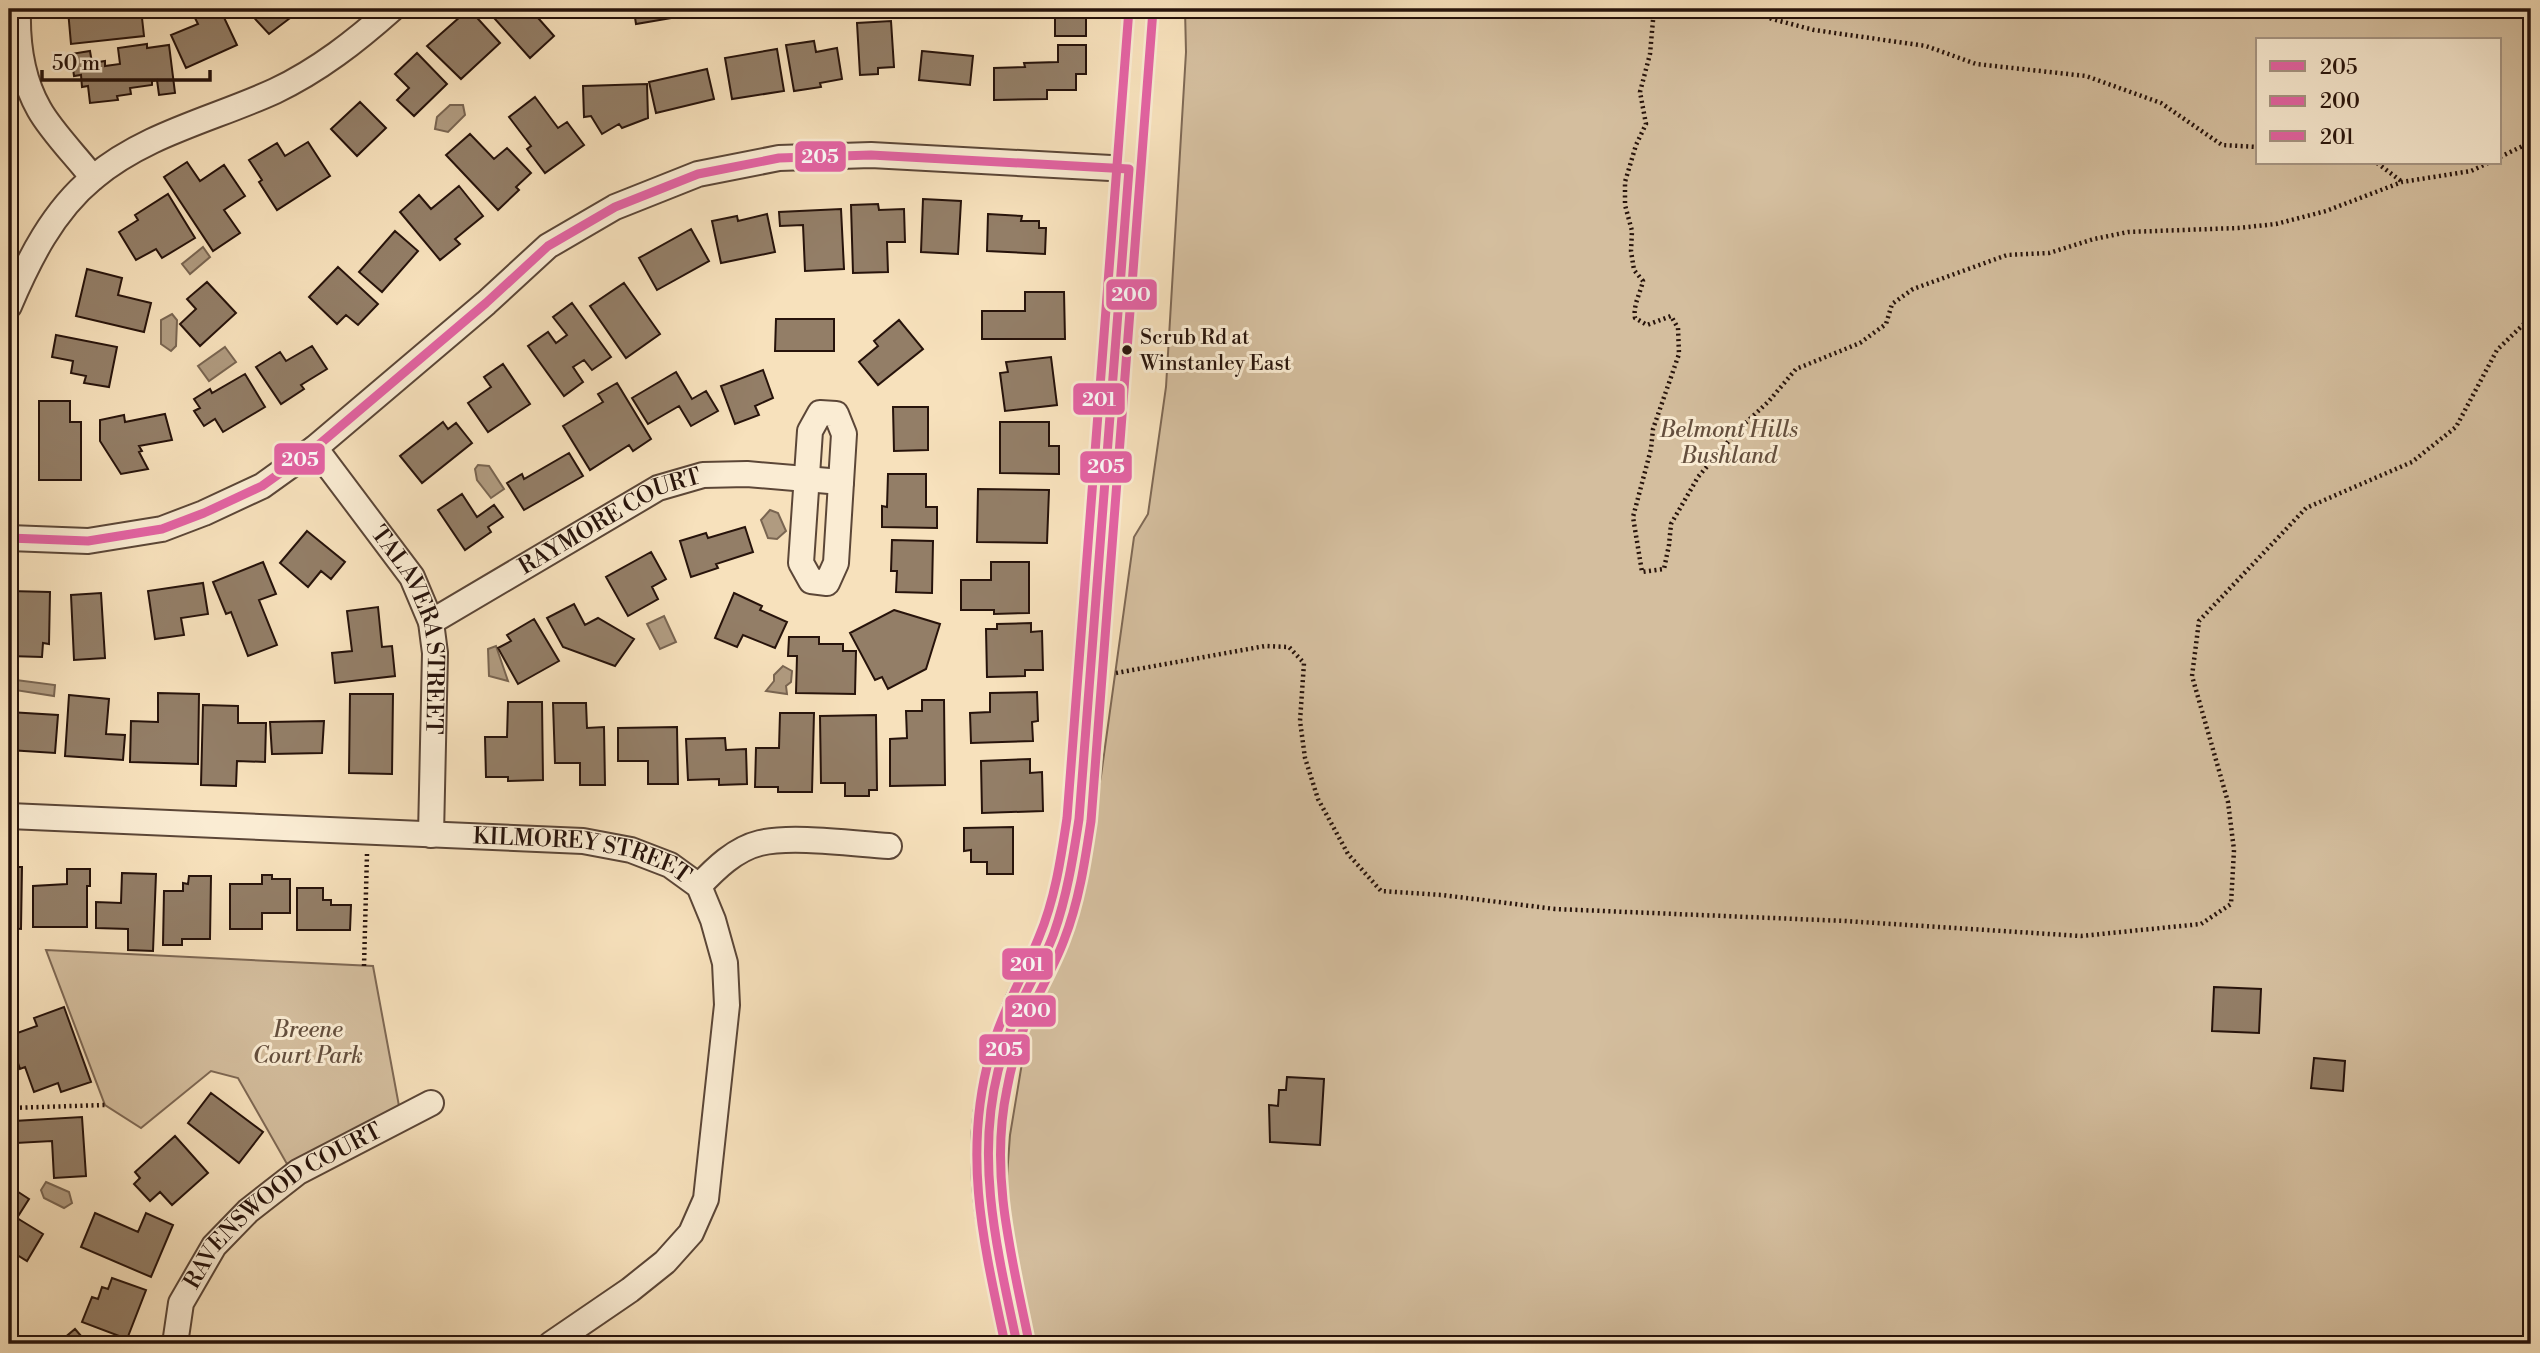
<svg xmlns="http://www.w3.org/2000/svg" width="2540" height="1353" font-family="'Libre Bodoni',serif">
	<rect width="100%" height="100%" fill="#f7e1bc"/>
	<filter id="stains"><feTurbulence type="fractalNoise" baseFrequency=".00286" numOctaves="4"/><feColorMatrix values="0 0 0 0 .2 0 0 0 0 .09 0 0 0 0 .02 0 0 0 .5 -.17"/></filter>
	<radialGradient id="worn" r=".72"><stop offset=".6" stop-color="#630" stop-opacity="0"/><stop offset="1" stop-color="#630" stop-opacity=".3"/></radialGradient>
	<path fill="#d4be9e" stroke="#7e6854" stroke-width="2" fill-rule="evenodd" d="M1185 9H2531V1344H1029L1005 1203 1010 1135 1027 1033 1073 914 1101 776 1134 537 1148 514 1166 387 1186 52ZM2258 40H2500V163H2258Z
		M46 950 373 966 399 1106 287 1164 238 1078 211 1071 141 1128 105 1105Z"/>
	<path fill="#b09b80" stroke="#796551" stroke-width="2" d="M450 105H463L465 115 448 132 435 129 437 117Z
		M203 247 210 257 190 274 182 264Z
		M172 314 177 320 176 346 171 351 161 344V320Z
		M225 347 236 362 209 381 198 366Z
		M478 465 489 466 504 489 491 498 477 480 475 469Z
		M770 510 778 513 786 531 777 539 768 538 761 520Z
		M664 616 676 642 660 649 647 624Z
		M496 646 508 681 489 676 488 649Z
		M783 666 792 671 791 682 786 686 787 694 766 691 774 681V675Z
		M16 680 55 685 54 696 15 690Z
		M46 1182 69 1192 72 1203 64 1208 44 1198 41 1190Z"/>
	<path fill="#937e67" stroke="#27130b" stroke-width="2" d="M73 9H141L144 36 71 44 68 10Z
		M206 9H220L237 45 186 68 171 35 198 24 193 14Z
		M246 9H302L269 34Z
		M469 9 500 43 461 79 427 46Z
		M486 9H533L531 10 554 36 530 58Z
		M629 9H694L695 14 636 24 634 11 629 12Z
		M1044 9H1086V36H1055V18H1044Z
		M891 21 894 67 878 68V74L860 75 857 23Z
		M814 41 816 52 837 48 842 79 820 83 821 87 794 91 786 45Z
		M147 44V48L169 45 175 93 159 95 157 80 152 81V85L130 88 131 94 117 96 118 100 90 103 88 86 82 87 81 75 74 76 71 54 90 51 92 63 105 61V66L120 64 118 48Z
		M1058 45H1086V74H1076V90H1047V99L994 100V68L1025 67 1024 63 1058 62Z
		M777 49 784 91 732 99 725 58Z
		M922 51 973 56 970 85 919 80Z
		M417 53 447 84 414 116 397 100 409 88 395 74Z
		M707 69 714 99 656 113 649 82Z
		M647 84 648 118 622 128 619 124 602 134 591 116 584 117 583 86Z
		M535 97 558 128 567 122 584 145 545 173 527 149 531 146 509 117Z
		M360 102 386 128 357 156 331 129Z
		M470 134 494 159 507 148 531 173 516 187 519 190 498 210 446 155Z
		M308 142 330 176 277 210 259 182 262 180 249 160 277 143 285 156Z
		M187 162 200 181 224 165 245 196 224 210 240 233 213 251 164 177Z
		M459 186 483 216 455 239 460 244 440 260 400 212 419 195 431 209Z
		M168 194 195 238 162 258 156 249 136 260 119 232 138 220 135 215Z
		M923 199 961 201 958 254 921 252Z
		M878 204 879 210 904 209 905 242H887L888 272 853 273 851 205Z
		M841 209 844 269 805 271 803 225 780 226 779 212Z
		M767 214 775 252 721 263 712 221 737 216 738 221Z
		M988 214 1022 216 1021 221H1039V228H1046L1045 254 987 251Z
		M691 229 709 261 657 290 639 258Z
		M395 231 418 251 382 292 359 272Z
		M338 267 378 304 358 325 346 315 337 324 309 297Z
		M87 269 122 278 118 295 151 303 144 332 76 316Z
		M207 282 236 313 200 346 180 324 196 309 187 299Z
		M624 283 660 334 626 358 590 306Z
		M1025 292H1064L1065 339H982V311H1025Z
		M572 303 611 357 592 370 584 360 573 367 583 382 564 396 528 346 548 332 556 343 567 335 553 317Z
		M776 319H834V351H775Z
		M899 320 923 349 878 385 859 362 878 346 874 341Z
		M56 335 117 347 109 387 84 383 86 376 71 373 73 361 52 357Z
		M312 346 327 369 301 385 304 389 281 404 256 367 280 352 286 361Z
		M1051 357 1057 405 1005 411 1000 373 1008 372 1006 362Z
		M503 364 530 404 488 432 468 403 491 387 484 377Z
		M763 370 773 398 755 406 759 415 735 424 721 386Z
		M676 372 692 399 706 391 718 411 691 426 679 406 648 424 632 398Z
		M245 374 265 407 223 432 215 419 204 426 194 411 200 408 194 399 210 389 212 393Z
		M617 383 651 439 633 451 629 445 590 470 563 426 603 402 598 394Z
		M39 401H70V422H81V480H39Z
		M893 407H928V450L894 451Z
		M165 414 172 440 139 446 142 451 139 452 148 469 121 474 100 441V420L124 415 125 422Z
		M443 422 448 429 456 423 472 443 422 483 400 456Z
		M1000 422H1049V446H1059V474L1000 473Z
		M569 453 583 476 524 510 507 483 522 474 524 479Z
		M888 474H926V507H937V528L882 527V506L887 507Z
		M978 489 1049 490 1047 543 977 542Z
		M462 494 477 517 494 505 503 517 488 527 491 532 465 550 438 510Z
		M745 527 753 552 716 564 718 568 691 577 680 541 706 533 708 538Z
		M307 531 345 562 331 579 321 571 308 587 280 563Z
		M892 540 933 541 932 593 896 592 897 571H891Z
		M651 552 666 579 652 587 658 599 628 616 606 577Z
		M263 562 276 594 259 600 277 645 248 656 231 612 226 614 213 582Z
		M991 562H1029V613L994 614V610H961V580H991Z
		M203 583 208 614 181 618 184 635 155 639 148 591Z
		M9 591 50 592 49 644 43 643 42 657 9 656Z
		M101 593 105 658 74 660 71 595Z
		M734 593 762 606 760 610 787 622 775 648 743 635 737 647 715 638Z
		M574 604 585 625 598 618 634 639 615 666 563 647 547 618Z
		M378 607 382 647 392 646 395 676 335 683 332 653 352 651 347 611Z
		M894 610 940 624 926 669 888 689 882 677 875 680 850 633Z
		M534 619 559 661 518 684 498 648 511 641 507 635Z
		M1031 623V632L1042 631 1043 670H1025V676L987 677 986 629H997V624Z
		M789 637H819V644H843V651H856L855 694 796 693 797 656H788Z
		M1037 692 1038 721 1032 722 1033 741 971 743 970 713 990 712V693Z
		M158 693 199 694 198 764 130 762 131 721 158 722Z
		M350 694H393L392 774 349 773Z
		M69 695 109 699 106 734 125 735 123 760 65 756Z
		M922 700H944L945 785 890 786V739L907 738 906 711H922Z
		M508 702H542L543 780 508 781V777H486L485 737H507Z
		M553 703H586L587 728 604 727 605 785H580V763H555Z
		M203 705 238 706V723H266L265 762 237 761 236 786 201 785Z
		M9 712 58 715 55 753 9 750Z
		M780 713H814L812 792H778V787H755L756 748H779Z
		M876 715 877 790H869V796H845V783H821L820 716Z
		M324 721 322 753 272 754 270 722Z
		M677 727 678 784H648V761H618V728Z
		M725 738 726 750 746 749 747 784 719 785V779L688 780 686 739Z
		M1030 759V773L1042 772 1043 811 982 813 981 761Z
		M1013 827V874H987V862H971V850L964 851V828Z
		M9 867H22L21 929 9 928Z
		M67 869H90V886H87V927H33V886L67 884Z
		M122 873 156 874 153 951 128 950V929L96 928V902L121 903Z
		M262 875H272V879H290V913H262V929H230V884H262Z
		M189 876H211L210 939H182V945H163L164 891H183V883L188 884Z
		M297 888H323V900H331V905H351L350 930H297Z
		M2214 987 2261 989 2259 1033 2212 1031Z
		M64 1007 91 1082 61 1092 58 1083 34 1092 25 1067 20 1069 17 1060 13 1061 9 1050V1036L37 1026 34 1018Z
		M2314 1058 2345 1061 2343 1091 2311 1088Z
		M1287 1077 1324 1079 1320 1145 1270 1142 1269 1105 1278 1106 1279 1090H1286Z
		M211 1093 263 1132 239 1163 188 1123Z
		M82 1117 86 1176 54 1178 52 1141 16 1143 14 1121Z
		M175 1136 208 1173 172 1205 160 1192 150 1201 134 1184 140 1178 135 1172Z
		M9 1186 29 1199 17 1218 43 1234 27 1261 9 1250Z
		M95 1213 138 1232 146 1213 173 1225 151 1277 81 1247Z
		M15 1263 16 1293H9V1264Z
		M112 1278 146 1290 127 1339 82 1322 92 1297 98 1299 102 1287 108 1289Z
		M75 1329 88 1344H57Z"/>
	<g fill="none" stroke-linecap="round" stroke-linejoin="round">
		<g stroke="#5b4637" stroke-width="28">
			<g id="minor">
				<path d="M18 9C17 43 22 79 39 109 51 131 77 157 93 178"/>
				<path d="M9 306C29 259 53 211 93 178 145 134 214 119 275 91 319 70 356 41 392 9"/>
				<path d="M820 413 836 414 844 434 836 563 827 583 811 581 801 563 810 431Z"/>
				<path id="s1" d="M315 448 412 577 431 622 435 653 431 835"/>
				<path d="M9 538 88 541 162 529 204 513 262 486 315 448 486 303 548 246 615 207 698 174 779 158 871 155 1129 169"/>
				<path id="s2" d="M431 622 658 488 703 475 747 474 841 482"/>
				<path id="s3" d="M9 816 583 841 631 850 670 865 699 886 713 920 725 963 727 1005 706 1199 691 1233 665 1262 630 1290 551 1344"/>
				<path d="M699 886C715 869 735 849 760 843 792 835 855 844 889 846"/>
				<path id="s4" d="M175 1344 181 1303 214 1246 248 1211 298 1172 431 1103"/>
			</g>
		</g>
		<g stroke="#27130b" stroke-width="35">
			<path id="major" d="M1017 1344C1002 1268 980 1191 990 1113 995 1077 1006 1038 1020 1005 1031 981 1045 958 1054 933 1068 896 1073 858 1079 819L1141 9"/>
		</g>
		<path stroke="#27130b" stroke-width="4.5" stroke-dasharray="2 3.5" stroke-linecap="butt" d="M1654 9 1650 54 1640 92 1646 124 1636 145 1625 182V205L1632 231 1631 251 1634 270 1643 281C1640 294 1633 305 1635 318L1647 325 1671 316 1678 328 1679 354 1653 429 1651 449 1633 517 1642 572 1664 569 1669 545 1671 524 1698 477 1739 429 1769 401 1796 369 1860 343 1886 324 1892 304 1913 289 2007 255 2049 253 2094 239 2128 232 2238 228 2276 224 2326 211 2402 182 2471 171 2488 163
			M1750 9 1772 19 1814 30 1926 46 1976 64 2086 76 2161 103 2222 145 2258 147
			M2500 157 2531 142
			M2377 163 2401 181
			M1116 673 1265 646 1289 647 1304 663 1300 721 1305 758 1318 799 1348 854 1381 891 1442 895 1555 909 1845 921 2081 936 2201 924 2231 904 2234 850 2228 802 2192 676 2199 621 2306 508 2412 462 2456 427 2497 350 2531 317
			M364 966 367 854
			M9 1108 105 1105"/>
		<use href="#minor" stroke="#faecd3" stroke-width="24"/>
		<use href="#major" stroke="#f7e1bc" stroke-width="32"/>
		<g stroke="#faecd3" stroke-width="14">
			<path id="bus-1" d="M9 538 88 541 162 529 204 513 262 486 315 448 486 303 548 246 615 207 698 174 779 158 871 155 1129 169
				M1017 1344C998 1253 975 1163 998 1071 1004 1049 1011 1026 1020 1005 1031 981 1045 958 1054 933 1067 896 1073 858 1079 819L1129 169"/>
		</g>
		<g stroke="#faecd3" stroke-width="14">
			<path id="bus-2" d="M1029 1342C1012 1258 989 1174 1007 1089 1012 1061 1021 1033 1032 1008 1043 985 1055 964 1064 940 1079 902 1085 861 1091 821L1153 10"/>
		</g>
		<g stroke="#faecd3" stroke-width="14">
			<path id="bus-3" d="M1005 1344C984 1245 962 1155 990 1055 1001 1013 1023 977 1039 937 1055 899 1061 858 1067 818L1129 9"/>
		</g>
		<use href="#bus-1" stroke="#e463a4" stroke-width="9"/>
		<use href="#bus-2" stroke="#e463a4" stroke-width="9"/>
		<use href="#bus-3" stroke="#e463a4" stroke-width="9"/>
	</g>
	<circle fill="#27130b" stroke="#faecd3" stroke-width="2.5" cx="1127" cy="350" r="6"/>
	<g text-anchor="middle" dominant-baseline="central" stroke-width="6" stroke-linejoin="round" paint-order="stroke">
		<g font-size="21" fill="#27130b" stroke="#faecd3" text-anchor="start">
			<text x="1140" y="338">Scrub Rd at<tspan x="1140" dy="26">Winstanley East</tspan></text>
		</g>
		<g font-size="23" font-style="italic" fill="#644f3e" stroke="#faecd3">
			<text x="1729" y="430">Belmont Hills<tspan x="1729" dy="26">Bushland</tspan></text>
			<text x="308" y="1030">Breene<tspan x="308" dy="26">Court Park</tspan></text>
		</g>
		<g font-size="23" fill="#27130b" stroke="#faecd3">
			<text stroke="none"><textPath href="#s2" startOffset="206">RAYMORE COURT</textPath></text>
			<text stroke="none"><textPath href="#s1" startOffset="212">TALAVERA STREET</textPath></text>
			<text stroke="none"><textPath href="#s3" startOffset="576">KILMOREY STREET</textPath></text>
			<text stroke="none"><textPath href="#s4" startOffset="186">RAVENSWOOD COURT</textPath></text>
		</g>
	</g>
	<g stroke="#faecd3" stroke-width="2.5">
		<rect x="794" y="140" width="53" height="33" rx="7" fill="#e463a4"/>
		<rect x="1105" y="278" width="53" height="33" rx="7" fill="#e463a4"/>
		<rect x="1072" y="382" width="54" height="34" rx="7" fill="#e463a4"/>
		<rect x="273" y="442" width="53" height="34" rx="7" fill="#e463a4"/>
		<rect x="1079" y="450" width="54" height="34" rx="7" fill="#e463a4"/>
		<rect x="1001" y="947" width="53" height="34" rx="7" fill="#e463a4"/>
		<rect x="1004" y="994" width="53" height="34" rx="7" fill="#e463a4"/>
		<rect x="978" y="1033" width="53" height="33" rx="7" fill="#e463a4"/>
	</g>
	<g font-size="19" text-anchor="middle" font-weight="bold" fill="#fff">
		<text x="820" y="163">205</text>
		<text x="1131" y="301">200</text>
		<text x="1099" y="406">201</text>
		<text x="300" y="466">205</text>
		<text x="1106" y="473">205</text>
		<text x="1027" y="971">201</text>
		<text x="1031" y="1017">200</text>
		<text x="1004" y="1056">205</text>
	</g>
	<rect width="2540" height="1353" fill="none" stroke="#f7e1bc" stroke-width="35"/>
	<rect x="10" y="10" width="2519" height="1332" fill="none" stroke="#27130b" stroke-width="3.5"/>
	<rect x="18" y="18" width="2505" height="1318" fill="none" stroke="#27130b" stroke-width="2"/>
	<rect x="2256" y="38" width="245" height="126" fill="#faecd3" stroke="#a69583" stroke-width="2"/>
	<rect x="2270" y="61" width="35" height="10" fill="#e463a4" stroke="#a69583" stroke-width="2"/>
	<text x="2320" y="74" font-size="21" fill="#27130b">205</text>
	<rect x="2270" y="96" width="35" height="10" fill="#e463a4" stroke="#a69583" stroke-width="2"/>
	<text x="2320" y="108" font-size="21" fill="#27130b">200</text>
	<rect x="2270" y="131" width="35" height="10" fill="#e463a4" stroke="#a69583" stroke-width="2"/>
	<text x="2320" y="144" font-size="21" fill="#27130b">201</text>
	<path d="M42 70v10h168v-10" fill="none" stroke="#27130b" stroke-width="3.5"/>
	<text x="52" y="70" font-size="21" fill="#27130b" stroke="#faecd3" stroke-width="5" paint-order="stroke">50 m</text>
	<rect width="100%" height="100%" filter="url(#stains)"/>
	<rect width="100%" height="100%" fill="url(#worn)"/>
</svg>
